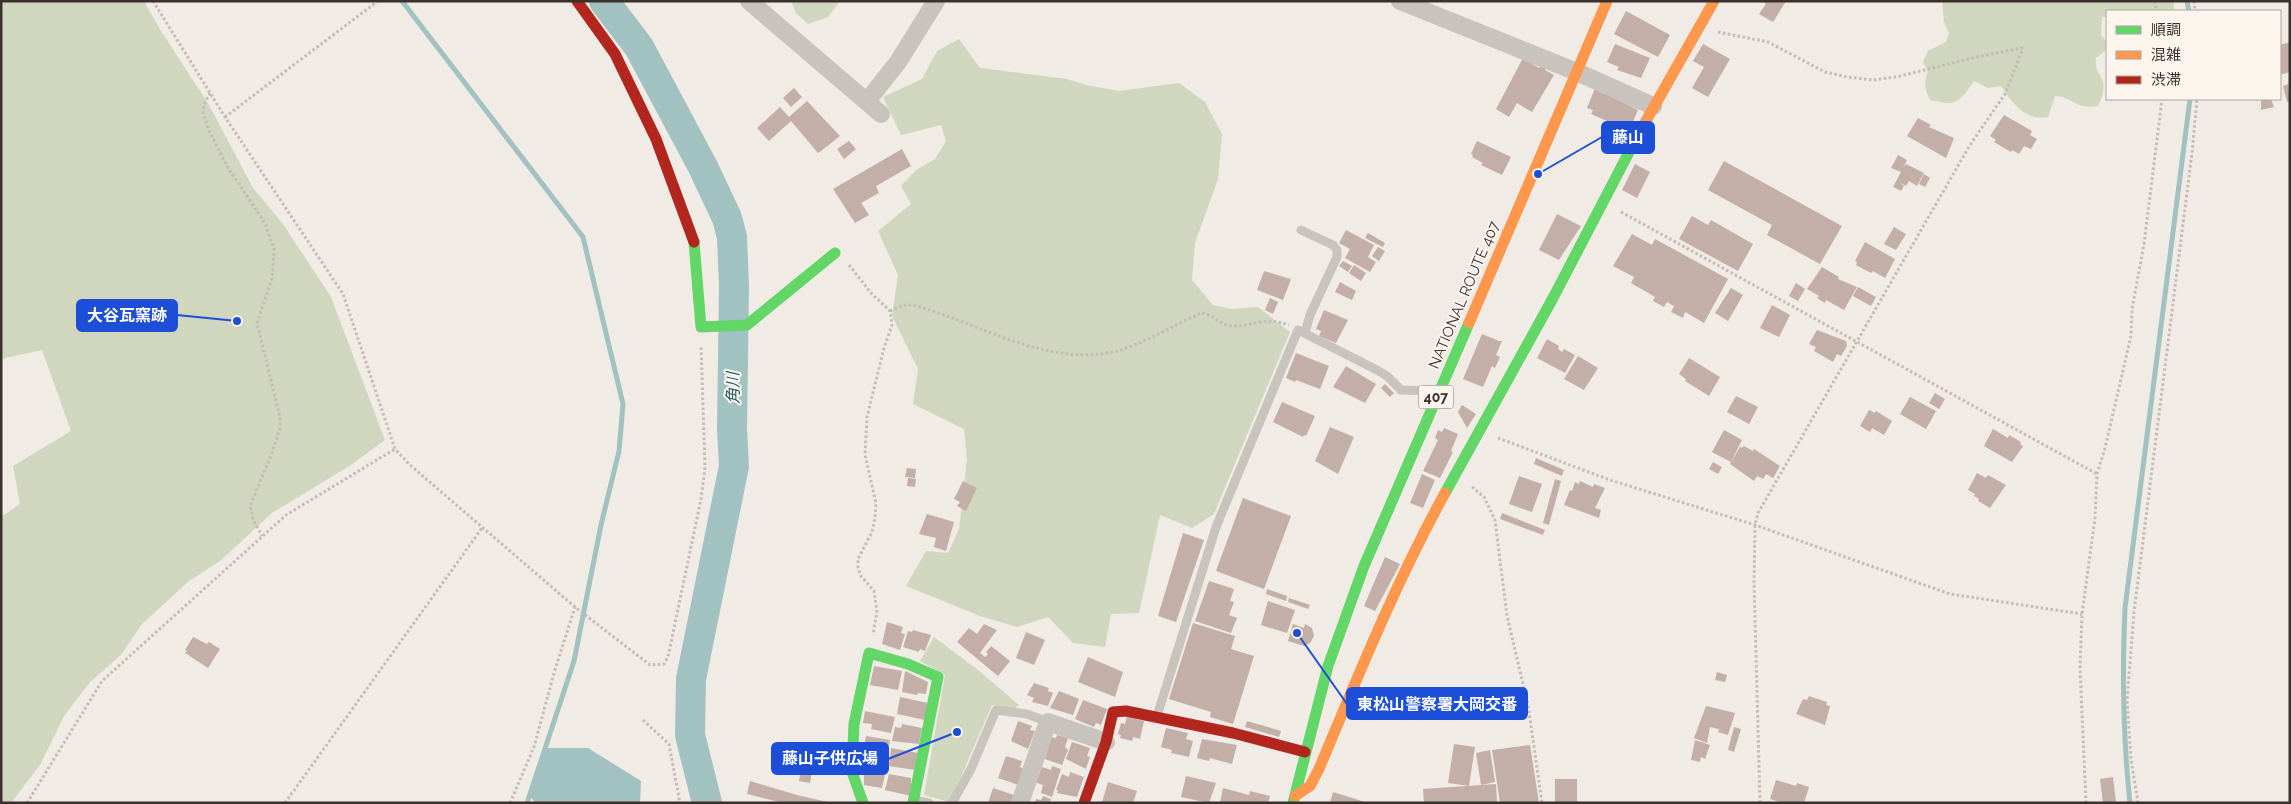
<svg xmlns="http://www.w3.org/2000/svg" width="2291" height="804" font-family="Raleway,'Noto Sans JP',sans-serif">
	<rect width="100%" height="100%" fill="#f0ebe5"/>
	<path fill="#d1d6bf" d="M1 1H144L161 31 209 105 253 188 283 224 331 297 385 440 351 465 272 513 220 561 189 581 142 624 121 655 90 682 64 716 40 765 11 803H1V517L20 504 13 466 71 431 42 350 1 359Z
		M791 1H840L828 17 808 24 796 13Z
		M1942 1H2174V11H2107V17H2102L2101 35 2107 42C2107 51 2103 53 2096 58 2093 78 2113 75 2098 106 2076 110 2073 97 2055 96L2048 117C2025 121 2013 104 2001 86L1988 88 1974 81C1967 90 1961 104 1947 103 1941 103 1937 100 1931 101 1925 90 1923 84 1928 72L1923 62 1928 51 1946 42 1949 33 1944 22Z
		M959 39 980 68 1067 79 1086 85 1119 91 1179 83 1205 102 1222 134 1218 179 1195 243 1192 280 1213 305 1231 309 1258 307 1290 332 1214 514 1192 528 1160 515 1139 613 1111 614 1105 647 1073 643 1048 617 1017 627 980 616 906 586 926 551 948 553 959 529 967 460 964 429 913 404 918 369 892 316 898 275 878 231 911 204 901 186 916 170 935 159 946 141 941 125 901 135 883 97 922 79 937 51Z
		M934 637 978 670 1019 705 1012 710 992 705 950 802 924 795 945 675 920 661Z"/>
	<path fill="#a1c2c1" d="M546 748H588L641 781 640 803H535L530 796Z"/>
	<g fill="none" stroke-linecap="round" stroke-linejoin="round">
		<path stroke="#a1c2c1" stroke-width="5" d="M402 1 583 237 623 404 619 451 601 525 574 661 527 803
			M2187 1 2189 11
			M2130 803C2123 737 2122 674 2125 608L2190 99"/>
		<path stroke="#a1c2c1" stroke-width="30" d="M604 1 639 47 703 167 727 218 732 237 734 286 732 429 734 466 691 679 690 735 707 803"/>
	</g>
	<path fill="#c3afa7" d="M1762 1H1786L1773 22 1759 14 1766 4Z
		M1626 11 1670 35 1658 57 1614 34Z
		M2290 42V72L2280 75V45Z
		M1615 44 1650 58 1641 78 1617 70 1619 67 1607 62Z
		M1703 44 1730 59 1708 97 1692 88 1704 67 1693 61Z
		M1523 58 1539 68 1541 65 1546 68 1545 70 1554 75 1532 112 1517 103 1509 117 1496 109Z
		M2288 84 2290 101 2287 102 2283 86Z
		M794 88 802 97 791 107 783 98Z
		M1595 88 1638 110 1629 131 1591 114 1593 110 1587 108Z
		M2261 99H2271L2274 107 2261 110Z
		M807 101 840 136 821 151 818 153 791 121 769 141 757 128 780 107 789 117Z
		M2004 115 2032 131 2030 135 2037 139 2031 149 2024 146 2019 154 2012 150 2011 152 1994 142 1996 140 1990 136Z
		M1918 118 1931 125 1929 127 1954 138 1946 158 1907 136Z
		M849 141 856 149 844 159 837 149Z
		M1477 141 1511 157 1502 175 1481 165 1483 163 1472 157 1473 155 1471 154Z
		M902 149 911 166 876 186 879 193 861 203 856 195 869 215 855 223 833 189Z
		M1898 155 1907 160 1903 168 1906 164 1924 173 1917 186 1909 181 1906 186 1899 182 1904 186 1901 191 1893 187 1901 172 1891 168Z
		M1724 161 1842 226 1820 264 1767 235 1772 225 1708 190Z
		M1635 164 1650 172 1637 198 1622 190Z
		M1924 174 1930 178 1925 187 1919 184Z
		M1557 214 1581 226 1559 260 1539 250Z
		M1692 216 1708 225 1711 220 1753 244 1738 271 1679 239Z
		M1894 227 1906 234 1896 250 1884 244Z
		M1346 230 1374 245 1368 257 1376 262 1370 272 1345 258 1350 249 1339 243Z
		M1368 233 1385 243 1383 247 1365 238Z
		M1632 234 1652 245 1655 239 1728 279 1704 323 1685 312 1683 318 1671 312 1674 306 1667 302 1664 307 1653 301 1655 297 1631 283 1634 277 1613 266Z
		M1865 242 1895 259 1885 278 1873 271 1871 273 1856 265 1857 262 1855 261Z
		M1378 247 1385 251 1379 261 1372 256Z
		M1343 261 1352 266 1348 272 1339 266Z
		M1354 265 1366 273 1361 281 1349 273Z
		M1822 267 1839 277 1838 279 1857 287 1844 310 1826 300 1825 303 1817 298 1819 296 1807 289Z
		M1264 271 1291 279 1283 300 1257 290Z
		M1340 282 1356 291 1352 300 1335 292Z
		M1796 283 1805 289 1798 301 1789 296Z
		M1858 287 1876 297 1871 306 1853 296Z
		M1731 288 1743 295 1728 321 1715 313Z
		M1270 298 1278 302 1273 314 1265 310Z
		M1772 305 1790 315 1779 337 1760 328Z
		M1324 310 1348 320 1336 343 1319 336 1321 331 1316 329Z
		M1817 330 1846 341 1847 346 1841 356 1837 354 1833 362 1814 351 1816 347 1809 344Z
		M1482 334 1499 341H1502L1496 355 1500 357 1495 368 1492 366 1483 387 1463 379Z
		M1547 339 1559 346 1558 349 1562 352 1564 349 1575 355 1565 373 1537 358Z
		M1296 353 1329 366 1320 389 1296 380 1295 382 1286 378Z
		M1578 356 1598 368 1584 390 1564 379Z
		M1689 358 1720 377 1709 396 1685 381 1686 379 1679 374Z
		M1346 366 1376 384 1365 403 1333 387Z
		M1385 384 1394 393 1390 397 1381 388Z
		M1935 393 1945 399 1939 409 1929 403Z
		M1736 396 1758 407 1749 424 1727 412Z
		M1910 397 1936 411 1926 429 1900 414Z
		M1282 402 1315 416 1306 436 1304 435 1303 437 1273 422Z
		M1462 405 1476 414 1467 428 1458 412Z
		M1869 410 1875 413 1876 411 1892 421 1884 435 1872 428 1870 432 1860 426Z
		M1330 427 1354 437 1338 474 1315 461Z
		M1444 428 1458 434 1451 451 1453 452 1440 478 1423 471 1438 440 1435 438 1438 430 1442 432Z
		M1993 429 2008 438 2009 435 2021 442 2020 444 2023 446 2012 462 1984 446Z
		M1724 430 1742 440 1731 462 1712 452Z
		M1744 446 1753 451 1754 449 1780 466 1773 478 1766 474 1763 479 1757 476 1754 481 1730 464 1740 447 1742 448Z
		M1536 458 1564 470 1562 476 1534 464Z
		M1713 462 1722 467 1718 474 1709 469Z
		M907 468 916 469 915 478 905 477Z
		M1977 473 1986 478 1988 475 2006 485 1990 508 1978 501 1979 499 1974 496 1975 494 1968 490Z
		M1422 474 1435 480 1423 508 1410 503Z
		M1519 476 1542 484 1532 512 1509 504Z
		M908 478 916 479 915 487 907 486Z
		M1555 479 1561 481 1549 525 1543 523Z
		M963 481 977 488 966 511 957 506 960 502 954 499Z
		M1580 481 1593 487 1594 484 1605 488 1595 508 1601 510 1599 518 1564 505 1570 490 1572 491 1575 482 1579 484Z
		M1243 498 1291 516 1264 589 1216 571Z
		M1502 513 1545 530 1543 535 1500 519Z
		M927 514 954 522 946 551 934 547 936 538 919 534Z
		M1183 533 1204 540 1176 622 1158 616Z
		M1385 557 1400 564 1375 611 1364 606Z
		M1209 581 1234 589 1230 601 1234 602 1229 615 1237 618 1231 633 1195 621Z
		M1267 589 1287 596 1286 601 1266 594Z
		M1289 598 1310 605 1308 609 1288 602Z
		M1268 601 1295 610 1287 633 1261 625Z
		M887 622 903 627 901 633 905 634 900 650 882 644Z
		M1193 623 1235 636 1231 649 1254 656 1233 724 1210 717 1211 712 1169 699Z
		M984 624 997 630 980 653 985 657 988 654 986 652 991 646 1010 661 998 676 957 642 969 628 977 634Z
		M1293 624 1304 628 1305 624 1312 628 1314 636 1310 643 1304 646 1288 641Z
		M913 630 931 635 925 651 920 649 919 652 903 647 908 631 912 632Z
		M1026 632 1045 640 1034 665 1016 658Z
		M193 637 207 644 209 642 220 649 208 668 185 653 187 651 185 650Z
		M1088 657 1123 672 1115 697 1078 682Z
		M874 666 902 671 898 690 870 685Z
		M905 671 928 682 926 694 918 693 917 695 902 692Z
		M1717 672 1727 675 1725 682 1715 680Z
		M1034 683 1049 688 1048 691 1053 693 1048 706 1032 702 1034 698 1027 695Z
		M1059 691 1079 699 1073 715 1050 708Z
		M1809 696 1827 702 1826 705 1830 706 1825 725 1796 714 1803 699 1807 700Z
		M900 697 928 703 925 720 897 714Z
		M1083 700 1107 709 1101 725 1096 723 1094 727 1075 719Z
		M1706 706 1735 713 1728 735 1718 732 1719 729 1710 727 1707 743 1694 738Z
		M865 711 895 717 891 733 871 729 872 724 863 723Z
		M1127 717 1144 721 1140 739 1133 737 1132 741 1120 738 1121 735 1118 734 1121 723 1125 724Z
		M1018 721 1032 726 1030 730 1035 731 1028 749 1011 741Z
		M1247 721 1281 731 1279 737 1245 727Z
		M902 724 922 728 919 744 892 741 895 727 901 728Z
		M1734 727 1741 729 1734 752 1728 750Z
		M1166 728 1188 733 1186 739 1193 741 1189 757 1171 753 1172 750 1161 747Z
		M1057 735 1068 738 1065 747 1068 750 1062 765 1045 759 1050 737 1056 738Z
		M866 736 890 740 887 756 863 752Z
		M1202 739 1237 745 1232 764 1210 758 1209 761 1197 758Z
		M1695 740 1710 745 1705 759 1701 757 1700 762 1691 760Z
		M1072 742 1090 748 1087 756 1090 757 1086 769 1066 759Z
		M1454 744 1475 747 1469 786 1448 783Z
		M1530 745 1539 803H1500L1492 750Z
		M891 748 918 753 915 770 889 766Z
		M1490 750 1495 782 1481 785 1476 753Z
		M1006 756 1022 761 1020 767 1024 769 1019 785 998 778Z
		M864 761 887 765 882 788 864 785Z
		M1052 766 1061 769 1052 797 1041 793 1043 785 1035 782 1042 767 1051 770Z
		M801 769 812 771 810 783 799 781Z
		M1070 772 1084 777 1077 797 1057 793 1058 790H1056L1062 774 1069 777Z
		M889 774 911 778V796L885 790Z
		M1186 776 1216 783 1209 803 1181 797Z
		M2113 777 2116 802 2103 803 2100 779Z
		M1555 779H1577V803H1555Z
		M1776 780 1796 786 1797 783 1809 787 1804 803H1782L1770 799Z
		M750 781 797 795 832 803H783L747 794Z
		M1108 782 1137 791 1133 803 1102 802Z
		M1496 784 1497 803H1424L1423 789Z
		M993 788 1014 795 1012 803H988Z
		M1223 788 1249 795 1250 791 1270 796 1268 803H1220Z
		M1333 792 1365 802V803H1330Z
		M1043 796 1051 799 1050 803H1035L1036 799 1041 800Z"/>
	<g fill="none" stroke-linecap="round" stroke-linejoin="round">
		<path stroke="#c2bbb6" stroke-width="3" stroke-dasharray="2.5 2.5" stroke-linecap="butt" d="M153 1 225 117 343 294 395 449 410 465 575 607 650 665 664 664 668 657 701 499 705 468 701 345
			M2154 1 2157 11
			M2194 1 2195 11
			M1718 32 1768 42 1825 72 1847 77 1873 80 1896 77 1977 57 2022 48V51L2005 94 1970 145 1758 513 1755 525 1754 581 1760 803
			M210 93 204 104 203 113 211 135 227 166 265 223 274 249 272 278 257 323 280 417V428L272 453 250 506 253 519 262 536
			M225 117 378 1
			M1621 212 2097 474
			M849 265 871 293 890 311 892 325 884 348 867 417 865 455 876 503 875 518 872 532 858 559V568L861 576 874 591 877 611 873 635
			M890 311 903 305H913C980 323 1046 368 1117 351 1143 344 1176 324 1201 313 1214 314 1220 326 1233 326 1257 326 1261 316 1289 325
			M1498 438 1610 480 1755 525 1950 594 2082 614
			M1472 487 1484 497 1495 520 1507 616 1528 705 1542 803
			M643 720 669 744 680 803
			M27 803 102 681 286 515 395 449
			M285 803 482 528
			M510 803 534 747 554 673 575 607
			M2086 803 2080 668 2082 614 2095 518 2097 474 2105 448 2131 336 2132 309 2144 244 2162 99
			M2138 803 2131 759 2127 701 2134 612 2192 153 2197 99"/>
		<path stroke="#c9c3be" stroke-width="9" d="M1301 230 1333 245 1337 250V257L1310 315 1305 333
			M1157 716 1216 527 1298 330 1377 370 1387 376 1401 390 1436 391
			M914 800 929 803
			M952 803 971 769 996 710 1027 714 1048 722"/>
		<path stroke="#c9c3be" stroke-width="18" d="M749 1 881 114
			M1400 1 1577 72 1653 106
			M868 100 898 62 936 1
			M1020 803 1048 722 1106 742"/>
		<path stroke="#63d668" stroke-width="11" d="M694 242 701 327 747 325 835 253
			M1445 493 1553 298 1638 135
			M863 803 852 772 854 724 869 653 908 664 938 677 913 803
			M1293 803 1328 666 1364 566 1469 323"/>
		<path stroke="#ff974d" stroke-width="11" d="M1638 135 1714 1
			M1469 323 1607 1
			M1295 796 1310 786 1319 769C1358 676 1396 582 1445 493"/>
		<path stroke="#b3261e" stroke-width="11" d="M577 1 615 54 656 139 694 242
			M1084 803 1106 742 1113 712 1126 711 1233 733 1305 752"/>
	</g>
	<g text-anchor="middle" dominant-baseline="central" stroke-width="4" stroke-linejoin="round" paint-order="stroke">
		<rect fill="#fbf5ee" stroke="#756b66" stroke-width="1" x="1418.5" y="385.5" width="35" height="23" rx="4"/>
		<g font-size="14" font-weight="bold" fill="#3b302b">
			<text x="1436" y="397">407</text>
		</g>
		<g font-size="15" fill="#3b302b" stroke="#fbf5ee">
			<text transform="translate(1464 295) rotate(-67)">NATIONAL ROUTE 407</text>
		</g>
		<g font-size="16" font-style="italic" fill="#1f5a5e" stroke="#fbf5ee">
			<text transform="translate(733 388) rotate(-91)">角川</text>
		</g>
	</g>
	<path fill="none" stroke="#1d4ed8" stroke-width="2" d="M1538 174L1602 137M237 321L177 315M1297 633L1347 704M957 732L888 759"/>
	<g fill="#1d4ed8" stroke="#fbf5ee" stroke-width="2">
		<circle cx="1538" cy="174" r="5"/>
		<circle cx="237" cy="321" r="5"/>
		<circle cx="1297" cy="633" r="5"/>
		<circle cx="957" cy="732" r="5"/>
	</g>
	<g fill="#1d4ed8" stroke="#1d4ed8" stroke-width="2">
		<rect x="1602" y="122" width="52" height="31" rx="5"/>
		<rect x="77" y="300" width="100" height="31" rx="5"/>
		<rect x="1347" y="688" width="180" height="31" rx="5"/>
		<rect x="772" y="743" width="116" height="31" rx="5"/>
	</g>
	<g font-size="16" text-anchor="middle" font-weight="bold" fill="#fff">
		<text x="1628" y="143">藤山</text>
		<text x="127" y="321">大谷瓦窯跡</text>
		<text x="1437" y="710">東松山警察署大岡交番</text>
		<text x="830" y="764">藤山子供広場</text>
	</g>
	<rect width="2291" height="804" fill="none" stroke="#3b302b" stroke-width="5"/>
	<rect x="2106" y="10" width="175" height="90" fill="#fbf5ee" stroke="#aea6a0"/>
	<rect x="2116" y="26" width="25" height="8" fill="#63d668" stroke="#aea6a0"/>
	<text x="2151" y="35" font-size="15" fill="#3b302b">順調</text>
	<rect x="2116" y="51" width="25" height="8" fill="#ff974d" stroke="#aea6a0"/>
	<text x="2151" y="60" font-size="15" fill="#3b302b">混雑</text>
	<rect x="2116" y="76" width="25" height="8" fill="#b3261e" stroke="#aea6a0"/>
	<text x="2151" y="85" font-size="15" fill="#3b302b">渋滞</text>
</svg>
